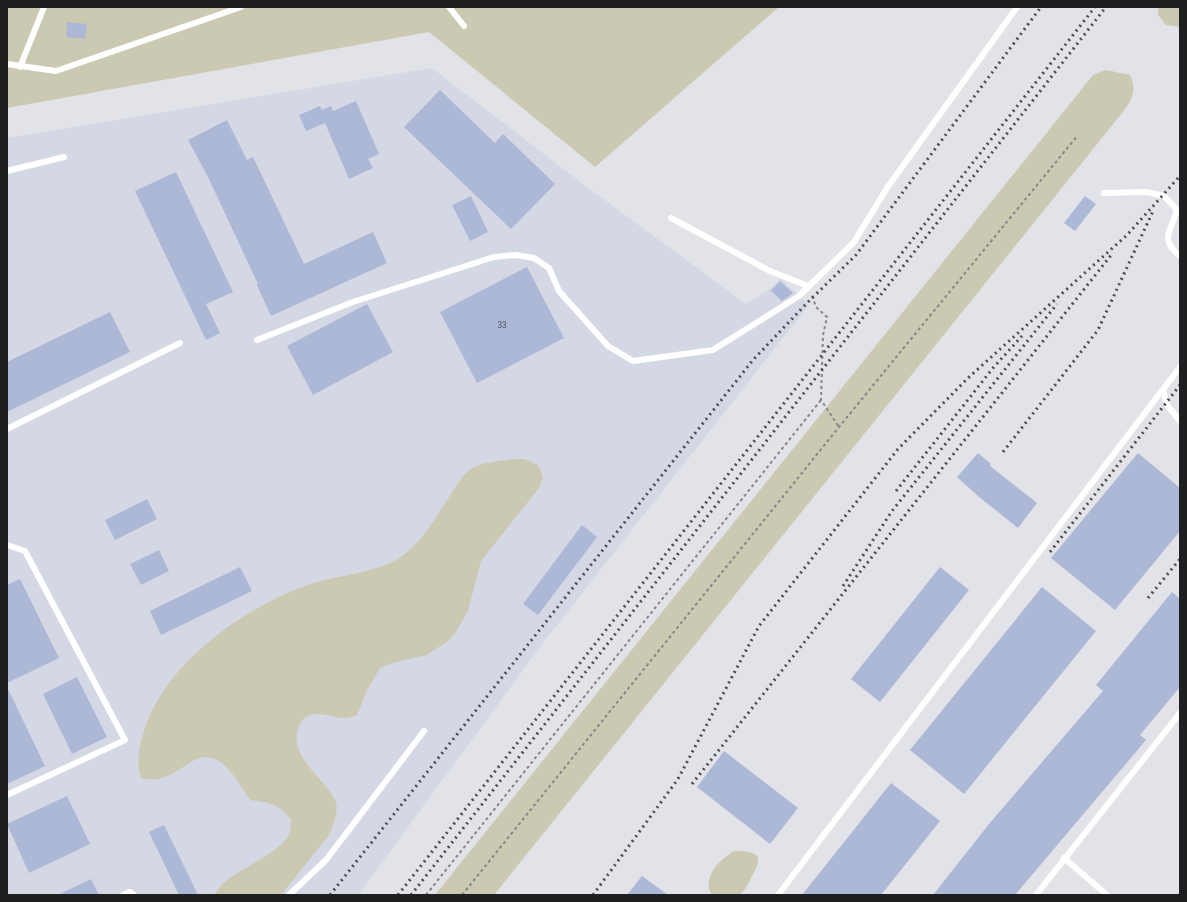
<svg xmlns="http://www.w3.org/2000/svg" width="1187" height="902" font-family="'Source Serif 4',serif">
	<rect width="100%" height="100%" fill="#e2e3e8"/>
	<path fill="#d4d8e4" d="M432 68 583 184 746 304 767 291 781 279 809 305 546 639 358 895H7V138Z"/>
	<path fill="#ccc9b3" d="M7 7H779L595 167 429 32 7 108Z
		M1158 7H1180V27L1166 25 1158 15Z
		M1106 70 1130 75C1136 88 1134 96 1126 108L494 895H435L1093 75Z
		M513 459H525L538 465 543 477 539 488 481 561 468 611 456 632 448 641 427 655 392 663 380 668 367 690 357 715C354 716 349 718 346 718 334 719 321 710 309 716 303 718 300 722 298 729 289 757 325 779 335 800 340 811 333 825 329 835L281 895H215C223 872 281 857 290 832 291 829 290 823 291 820 279 803 269 803 250 800 243 790 237 779 229 770 202 741 190 768 165 777 156 781 149 779 141 778 136 762 139 747 144 731 164 664 244 607 308 585 338 574 379 574 405 554 425 538 437 515 451 494 458 484 463 473 474 467 485 462 501 461 513 459Z
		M734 851C756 851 765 854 752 876 749 883 745 890 740 895H712C701 878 720 859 734 851Z"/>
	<path fill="#adb7d6" d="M67 22 87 24 85 39 66 37Z
		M440 90 495 143 503 134 555 184 511 229 404 127Z
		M356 101 379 154 368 159 373 168 349 179 325 123 306 131 299 115 320 106 322 110 331 106 333 111Z
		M227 120 247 160 253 157 304 264 373 232 387 263 271 316 257 285 258 284 208 177 188 140Z
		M176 172 233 292 206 304 220 333 206 340 135 191Z
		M471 196 488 232 470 241 452 205Z
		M1085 196 1096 204 1075 231 1064 223Z
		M527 267 564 338 477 383 440 312Z
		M780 281 793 293 782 301 771 291Z
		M367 304 393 352 313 395 287 346Z
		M110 312 130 352 7 412V362Z
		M978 453 991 464 990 466 1037 503 1018 528 978 496 957 477Z
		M1138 453 1180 488V531L1115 610 1051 558Z
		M147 499 157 519 115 540 105 520Z
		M582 525 597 537 538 615 523 604Z
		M159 550 169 571 141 585 130 564Z
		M240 567 252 591 161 635 150 611Z
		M940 567 969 590 880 702 851 679Z
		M20 579 59 658 7 683V585Z
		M1042 587 1096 631 964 794 910 750Z
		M1172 592 1180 599V687L1140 735 1146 740 1015 895H933L989 824 1103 691 1096 685Z
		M77 677 107 737 72 754 43 694Z
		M7 687 45 766 7 784Z
		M724 751 798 808 770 844 697 787Z
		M891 783 940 821 881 895H802Z
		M67 796 90 844 29 873 7 824Z
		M164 825 198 895H179L149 832Z
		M642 876 668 895H627Z
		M91 879 99 895H58Z"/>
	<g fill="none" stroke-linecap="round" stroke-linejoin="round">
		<path stroke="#848588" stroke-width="2" stroke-dasharray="3 3" stroke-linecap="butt" d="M812 296 816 307 827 317 823 335 821 400 839 427
			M426 895 821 400
			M462 895 839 427 1078 135"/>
		<path stroke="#fff" stroke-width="6" d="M449 7 464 26
			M7 64 56 71 241 7
			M20 67 44 7
			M7 171 64 157
			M1104 193 1147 192 1164 196 1177 210C1171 231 1159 239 1180 256
			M671 218 770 271 808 286
			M257 340 353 302 494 257 516 255 534 258 549 268 559 291 608 346 633 361 713 350 799 296 854 242 887 188 1017 7
			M1163 390 1167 405 1180 421
			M7 429 180 343
			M7 545 25 551 125 740 7 795
			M1064 858 1107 895
			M123 895 130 892 134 895
			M289 895 326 860 424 731
			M778 895 1180 367
			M1036 895 1180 713"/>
		<path stroke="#4c4d50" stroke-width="3" stroke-dasharray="2 4" stroke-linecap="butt" d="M1003 452 1098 330 1154 209
			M896 491 993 368 1022 336
			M1050 552 1180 385
			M843 586 892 511 1057 304
			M1148 598 1180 559
			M692 784 1112 254
			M330 895 753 360 807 303 856 255 1041 7
			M398 895 1095 7
			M411 895 1106 7
			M593 895 678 779 759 626 898 449 968 378 1127 235 1180 176"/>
	</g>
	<g text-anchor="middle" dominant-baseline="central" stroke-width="3.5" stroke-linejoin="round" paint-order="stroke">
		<g font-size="9" fill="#42454e">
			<text x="502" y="325">33</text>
		</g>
	</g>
	<rect width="1187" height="902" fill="none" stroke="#1e1f21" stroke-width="16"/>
</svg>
